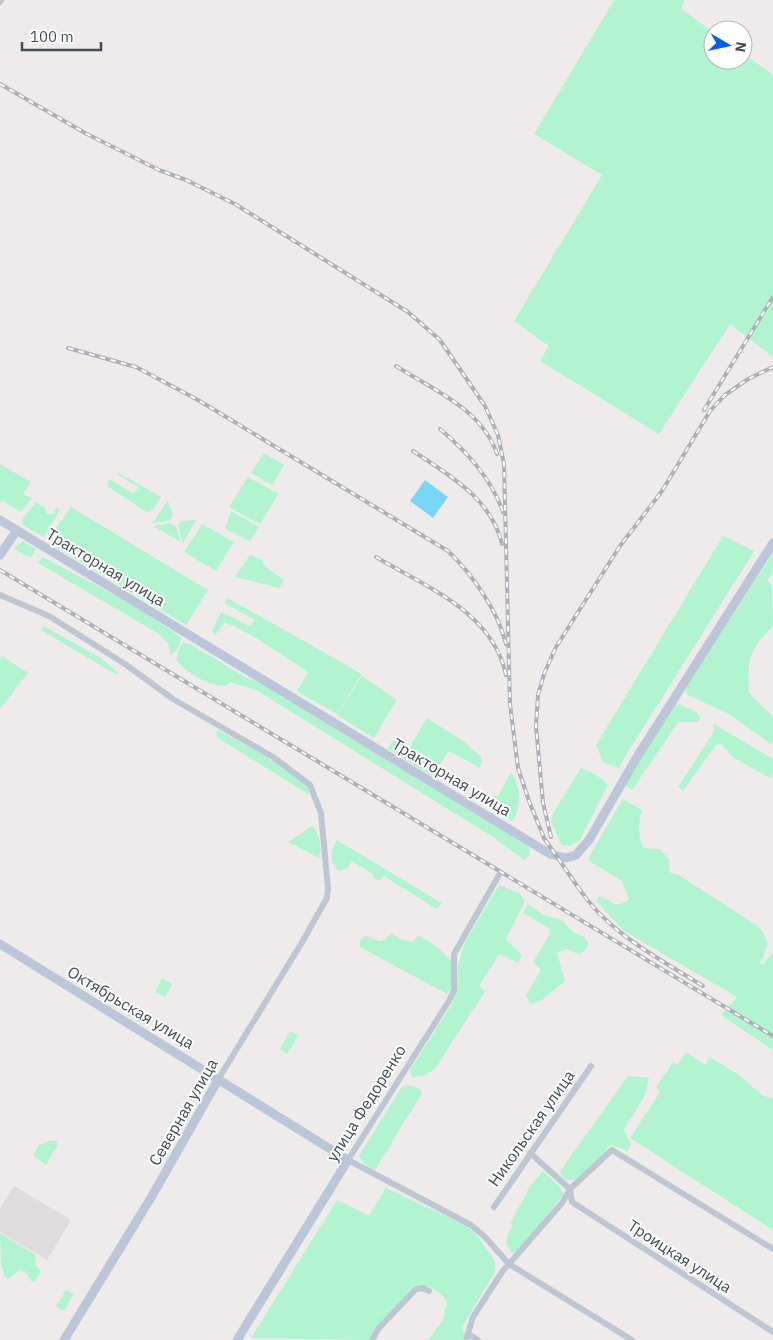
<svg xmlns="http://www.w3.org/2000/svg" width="773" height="1340" font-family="'IBM Plex Sans',sans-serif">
	<rect width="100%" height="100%" fill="#efebeb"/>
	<path fill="#e0dcdd" d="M14 1186 71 1220 47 1260 0 1232V1208Z"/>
	<path fill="#b2f4cf" d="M614 0H685L681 9 713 32V60H743V53L773 75V357L730 324 659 434 540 361 549 346 514 321 602 175 534 134Z
		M264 453 284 465 272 485 251 473Z
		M0 464 31 482 23 494 32 498 21 512 3 501 0 503Z
		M117 472 161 497 153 509 147 512 107 486 109 479 134 494 138 487 117 474Z
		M248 477 279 494 260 524 229 507Z
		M168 501 173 515 169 521 152 523Z
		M36 502 45 508 47 514H53L57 507 60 510 44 537 22 525 23 518Z
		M71 507 208 590 186 625 51 544V535Z
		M231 511 259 527 250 541 225 529Z
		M196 520 183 543 178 526 182 521Z
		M170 523 176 527 181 542 153 526Z
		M202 524 234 542 216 571 184 552Z
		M723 536 754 551 618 768 603 762 596 745Z
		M22 541 36 549 31 558 14 549Z
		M773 553V572L767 581 772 585 773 626C749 650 747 659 749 693L773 717V741L771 744 729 714 690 696 686 693V688Z
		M250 555 262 560 264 566 284 580 279 588 235 577Z
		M43 557 126 601 181 637C182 643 176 653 170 655 170 642 164 638 154 631L38 563Z
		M228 598 362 674 337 714 297 691 308 672 253 636 225 622 216 634 212 631 221 612 250 626 255 620 224 603Z
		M44 626 102 659 119 673 117 675 41 630Z
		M183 643 190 644 247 678 258 682 509 834 529 847 530 854 524 860 490 835 256 690 230 682 225 686C210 686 186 673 177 661L178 651Z
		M2 656 28 673 0 709V659Z
		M362 676 397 700 374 738 337 715Z
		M679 704 698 713 701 718 698 722H678L632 790 624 784 674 706Z
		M427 718 466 743 482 758 480 768 449 751 432 776 388 749 393 740 410 747Z
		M714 724 773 759V773L770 778 734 758 721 744 716 745 683 791 678 787 713 733Z
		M218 730C243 744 294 768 310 791L308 794 218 738 216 732Z
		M581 768 597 775 608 785 580 840 570 846 562 845 551 822 553 813Z
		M511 773C521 784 522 809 512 821L486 806 490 800 499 794Z
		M623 799 642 810C638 824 638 835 643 848L660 849 669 860 670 873 677 874 758 926C771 942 768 946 760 964L763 965 773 952V1050L721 1015 737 997 624 931 597 902 598 897C614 898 613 912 629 899L622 881 589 861 590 855Z
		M312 826C320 833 322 848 319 858L288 842Z
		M337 840 442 903 437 909 384 876 379 881 373 877V874L352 861 348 868 338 871C329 860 330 851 337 840Z
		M499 885 519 893 525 901 506 939 522 955 518 963 499 954 479 986 485 991 435 1069 423 1076 412 1077 410 1070 452 1004 457 988 458 965 464 944Z
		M528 904 543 915 562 920 572 931 584 937 589 945 580 955 567 949 557 953 565 981 541 1001 530 1004 526 995 541 970 533 962 550 934 549 928 523 913Z
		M391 933 400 939 413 942 418 936C432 941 441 950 451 961V987L447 994 360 947V940L366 936 379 941 385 940Z
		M162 978 172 984 165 997 155 992Z
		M128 1008 148 1020 144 1025 127 1015Z
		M290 1031 298 1035 287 1054 280 1049Z
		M686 1052 705 1065 710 1057 739 1075 762 1095 773 1099V1230L630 1138 660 1092 656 1087 673 1062 678 1064Z
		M628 1076 649 1078 645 1095 624 1130 631 1144 628 1151 610 1145 598 1161 577 1180H566L560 1174 561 1170Z
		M408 1085 420 1089 422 1093 375 1170C368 1166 362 1164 359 1156L401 1088Z
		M48 1141H56L58 1145 46 1165 33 1155 38 1146Z
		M544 1172 561 1188 563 1195 519 1250 512 1253 506 1244 508 1234 512 1227 511 1222 530 1186 541 1173Z
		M386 1188 465 1225 475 1233 495 1261V1272L462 1327 465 1335 462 1340H428L443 1320 447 1301C437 1290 429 1284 414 1286L370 1340 251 1338 337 1200 369 1216Z
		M0 1233 36 1255 35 1265 41 1271 36 1280 32 1282 25 1271 19 1270 8 1279 4 1276 1 1263Z
		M66 1290 74 1294 64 1311 56 1307Z"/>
	<path fill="#79d5f6" d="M425 480 448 497 433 518 410 501Z"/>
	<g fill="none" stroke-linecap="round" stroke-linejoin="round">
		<path stroke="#bcc7d3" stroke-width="6" d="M0 2 1 0
			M0 595 49 616 125 664 173 699 273 757 310 785 321 813 328 888 327 898 301 944 219 1078
			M499 875 454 954V990L449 1001 348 1160 471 1225 485 1237 509 1264 632 1340
			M530 1153 570 1189 572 1202 773 1332
			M494 1207 591 1066
			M470 1335 478 1340
			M372 1340 379 1328 416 1289 423 1288 429 1291
			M466 1340 473 1317 502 1272 562 1203 570 1189 612 1150 773 1249"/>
		<path stroke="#bbc7d8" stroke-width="9" d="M0 520 550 854 566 858 576 855 589 840 637 757 773 543
			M0 555 17 530
			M0 944 348 1160 237 1340
			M64 1340 152 1196 219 1078"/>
		<g stroke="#adb0b7" stroke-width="4">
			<path id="rail" d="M0 84 85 133 159 170 186 180 235 204 408 312 440 340 485 406 498 435 504 464 510 704 518 768 529 801 544 838 582 893
				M68 348 136 367 198 400 448 551C473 575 498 611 506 644
				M396 366C433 390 482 409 497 454
				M704 410 773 297
				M440 429C467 452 491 478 503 512
				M413 451C450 476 491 498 502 544
				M376 557C426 587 493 612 506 675
				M0 570 773 1036
				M551 837 543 803 536 726 538 695 544 674 556 647 620 546 662 491 710 411 725 395 748 379 773 367
				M578 887C608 933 658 958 703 986"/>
		</g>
		<use href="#rail" stroke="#fff" stroke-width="2" stroke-dasharray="5.5" stroke-linecap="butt"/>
	</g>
	<g text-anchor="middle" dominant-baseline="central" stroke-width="4" stroke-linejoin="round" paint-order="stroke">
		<g font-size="16" fill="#424e5b" stroke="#fff">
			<text transform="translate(106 567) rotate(31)">Тракторная улица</text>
			<text transform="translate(452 777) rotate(31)">Тракторная улица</text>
			<text transform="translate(131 1007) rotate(31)">Октябрьская улица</text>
			<text transform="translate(366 1103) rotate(-58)">улица Федоренко</text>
			<text transform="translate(183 1112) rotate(-60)">Северная улица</text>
			<text transform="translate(531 1128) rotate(-55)">Никольская улица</text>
			<text transform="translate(680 1256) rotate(33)">Троицкая улица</text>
		</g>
	</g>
	<g transform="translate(728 45) rotate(99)"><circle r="24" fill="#ffffff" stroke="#b3b8bd"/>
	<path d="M0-4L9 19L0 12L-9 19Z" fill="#035ef1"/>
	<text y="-8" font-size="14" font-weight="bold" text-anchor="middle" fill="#424e5b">N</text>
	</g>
	<path d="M22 42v8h79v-8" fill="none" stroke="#424e5b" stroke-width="2.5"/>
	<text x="30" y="42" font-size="15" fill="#424e5b" stroke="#ffffff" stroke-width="4" paint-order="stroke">100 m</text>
</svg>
